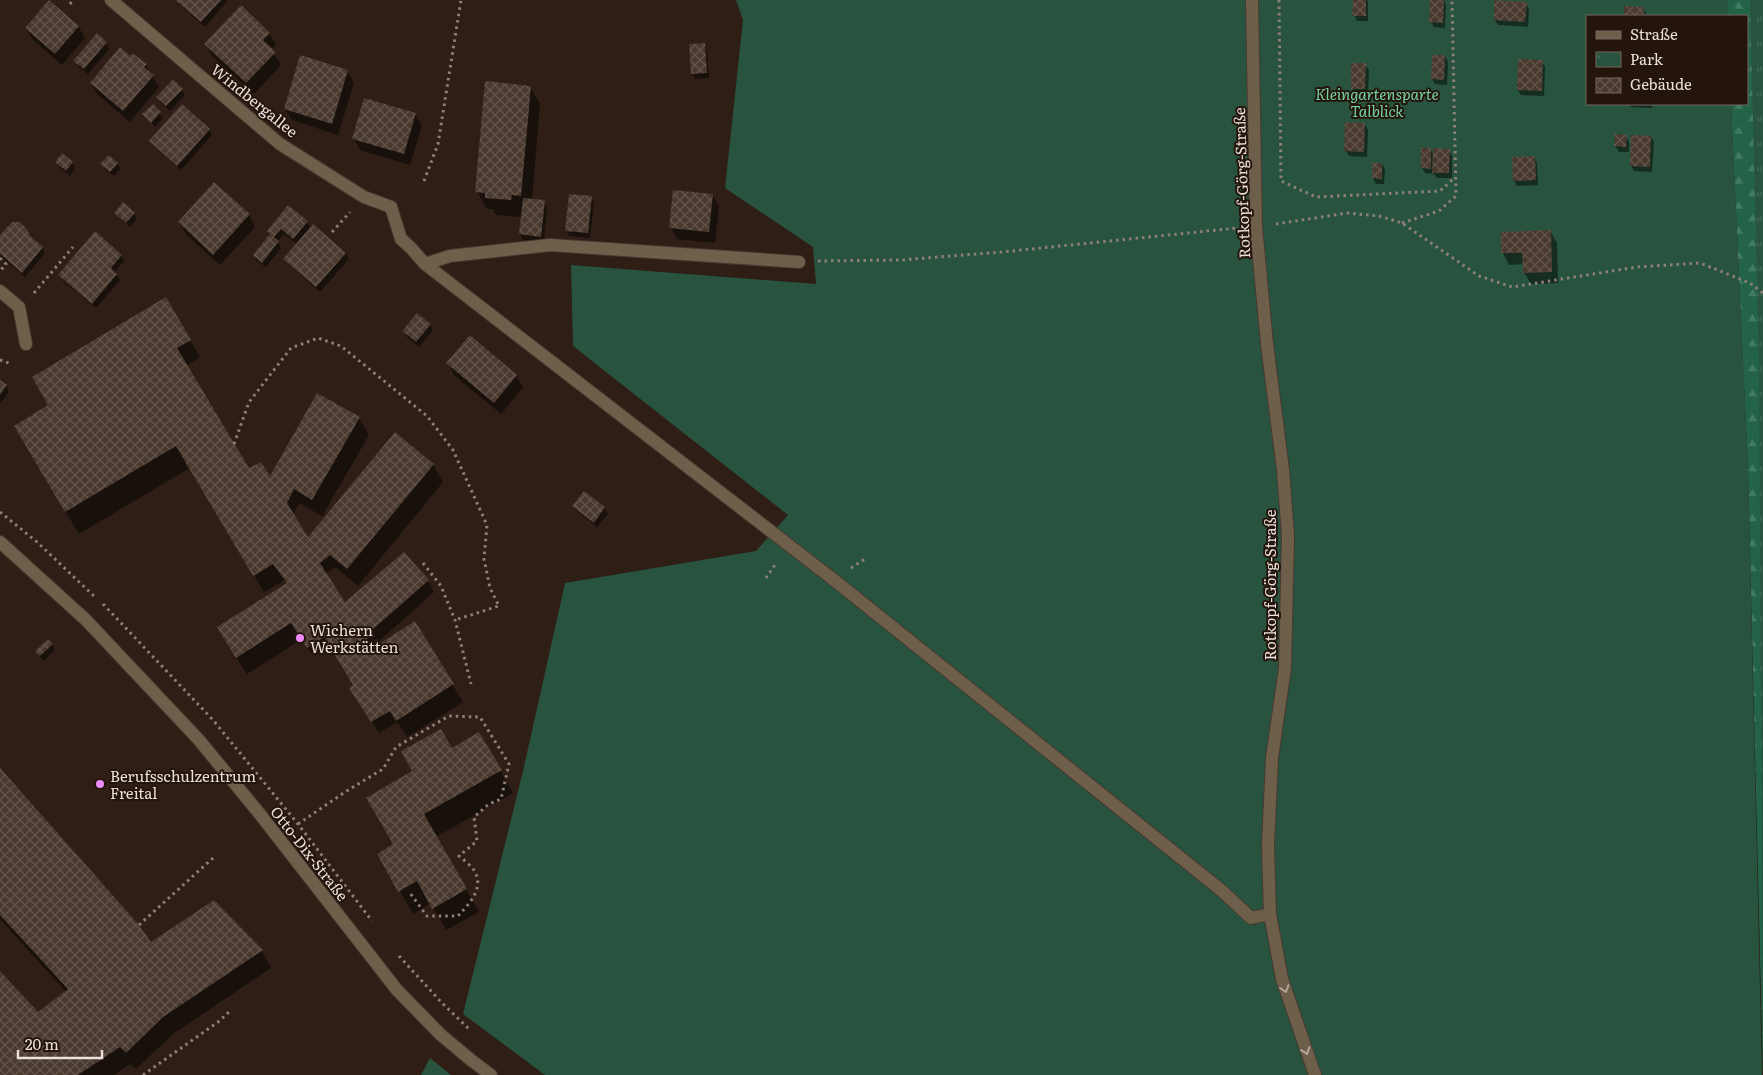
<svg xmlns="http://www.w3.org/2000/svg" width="1763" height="1075" font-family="Literata,serif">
	<defs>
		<pattern id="forest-firs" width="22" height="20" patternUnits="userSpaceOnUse" patternTransform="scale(1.25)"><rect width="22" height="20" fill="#236448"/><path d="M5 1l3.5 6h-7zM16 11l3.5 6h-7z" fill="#437a62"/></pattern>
		<pattern id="park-tufts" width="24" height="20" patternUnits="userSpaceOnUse" patternTransform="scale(1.25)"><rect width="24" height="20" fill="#28533f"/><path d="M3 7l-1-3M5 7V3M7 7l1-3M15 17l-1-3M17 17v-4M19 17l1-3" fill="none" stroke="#476b5a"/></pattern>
		<pattern id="building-cross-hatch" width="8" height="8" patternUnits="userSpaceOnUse" patternTransform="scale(1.25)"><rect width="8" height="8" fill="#49392e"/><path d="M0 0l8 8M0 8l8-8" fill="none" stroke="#63554c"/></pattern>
	</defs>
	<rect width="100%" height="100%" fill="#2e1e15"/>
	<path fill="#28533f" d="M736 0H1728V16H1587V104H1731L1748 469 1762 1075H545L463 1014 523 771 565 583 756 551 788 515 573 346 571 265 816 284 813 247 725 188 743 20Z
		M430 1058 451 1075H421Z"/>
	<path fill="url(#forest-firs)" d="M1728 0H1763V1075L1748 469 1731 104H1747V16H1728Z"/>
	<path fill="url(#park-tufts)" d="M1750 0H1763V1075L1759 363Z"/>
	<path fill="#0007" d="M174 0H228L205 27Z
		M1354 0H1367L1368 3V21H1357L1354 15Z
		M1432 0H1444L1446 5 1445 28 1434 27 1431 22Z
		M1526 3 1529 9 1528 27 1498 25 1495 20Z
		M1625 8 1644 9 1647 16H1625Z
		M78 26 85 38 62 65 33 40 26 28Z
		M269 33 276 45 271 50 281 65 254 94 212 56 206 44Z
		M97 35 106 43 109 49 88 74 78 66 75 61Z
		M704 44 707 50 709 78 695 79 692 74Z
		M1445 56 1448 62 1447 85 1435 84 1432 79Z
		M130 57 146 65 159 87 130 122 98 95 91 83Z
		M1542 61 1545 67 1544 96 1521 95 1518 90Z
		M1365 65 1369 70 1368 94H1355L1352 88Z
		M347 71 354 83 338 135 292 120 285 108Z
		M530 87 540 104 532 200 544 201 547 207 544 242 523 240 520 234 522 217 496 215 493 209H487L477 191Z
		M182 89 185 95 170 111 161 103 158 98Z
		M1630 104H1652V108L1631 107Z
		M153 105 163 118 155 127 144 114Z
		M415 114 422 126 410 165 360 150 354 139Z
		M1365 124 1368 130 1367 157 1349 156 1346 151Z
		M209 130 212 135 181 170 154 146 151 141Z
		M1626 136 1629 142V152H1619L1615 146Z
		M1651 137 1654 142 1652 172 1634 171 1631 166Z
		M1431 149 1434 156 1449 150 1452 156V178H1437L1434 174 1425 173 1422 168Z
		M1534 157 1537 163 1538 185 1517 186 1514 180Z
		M56 162 72 163 75 168 70 176 60 168Z
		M102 164H117L120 169 114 176 105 169Z
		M1382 164 1385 170 1384 184H1376L1373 178Z
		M713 195 719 207 715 243 677 239 671 228Z
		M591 198 594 203 590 238 569 236 566 230Z
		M116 213H134L137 219 130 227 119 218Z
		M249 215 255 227 220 265 186 234 179 222Z
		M307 222 311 228 345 253 349 259 320 292 288 264 284 259 297 244 284 234 278 241 281 248 266 267 257 261 254 255 270 235 268 231Z
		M1550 231 1557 243 1558 283 1531 284 1524 272V264L1509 265 1503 253 1502 233Z
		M0 237 31 238 42 248 45 253 25 277 0 256Z
		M121 255 124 261 114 273 120 280 96 308 63 281 60 275Z
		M166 299 200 357 186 366 248 470 270 477 359 418 369 435 322 516 299 503 293 515 307 538 433 465 443 482 358 586 335 567 325 574 348 609 428 581 434 592 379 641 377 638 370 645 373 649 414 623 463 702 407 737 397 722 379 733 357 699 355 686 327 642 311 653 302 639 247 674 228 645 288 584 285 580 264 592 187 463 185 464 188 469 79 534 28 449 50 406Z
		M430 325 433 330 419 347 407 337 403 331Z
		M470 337 516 376 523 387 501 414 454 375 448 363Z
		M0 382 6 386 9 392 0 404Z
		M584 492 604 508 608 514 597 527 577 511 573 506Z
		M52 644 55 650 43 661 37 651Z
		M479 733 513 793 436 837 479 912 446 930 431 903 413 914 379 854 395 845 414 772Z
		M0 770 151 943 214 902 262 951 271 968 173 1034 136 1069 130 1064 114 1075H0V973L38 1013 66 992 0 919Z"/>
	<path fill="url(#building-cross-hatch)" d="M49 0 79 26 55 54 25 28Z
		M175 0H221L201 22Z
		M1353 0H1366V16H1352Z
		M1430 0H1444L1443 23 1429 22Z
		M1494 0 1527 2 1525 22 1494 20Z
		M241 5 270 33 263 40 276 52 246 83 204 44Z
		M1624 6 1644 7V16H1624Z
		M97 33 107 42 84 69 73 61Z
		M705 43 707 73 691 74 689 44Z
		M120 47 130 56 132 53 147 64 144 67 154 75 123 111 90 83Z
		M300 55 348 70 332 124 284 109Z
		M1432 55H1445L1444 80 1431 79Z
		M1518 59 1543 60 1542 91 1517 90Z
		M1351 63H1366L1365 89H1351Z
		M173 79 183 89 166 106 156 97Z
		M485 81 531 86 521 196 512 195 511 200 485 198V193L475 192Z
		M364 98 416 113 404 154 352 139Z
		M153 104 161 112 151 123 142 114Z
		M182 104 210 129 177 166 149 141Z
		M1345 122 1365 123 1364 152 1344 151Z
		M1615 134 1627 135 1626 147 1614 146Z
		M1631 135 1651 136 1650 167 1630 166Z
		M1421 147 1431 148V169L1421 168Z
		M1433 148 1450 149 1449 173H1432Z
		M62 153 73 162 66 171 55 162Z
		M109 155 118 163 110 172 100 164Z
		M1535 156 1536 180 1513 181 1512 157Z
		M1372 163H1382V179L1372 178Z
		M214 182 250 214 213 255 178 222Z
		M673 190 713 194 709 232 669 228Z
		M569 194 592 196 588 233 565 231Z
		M523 198 545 200 541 237 519 234Z
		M123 202 135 213 126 223 114 213Z
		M288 205 308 221 293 239 281 229 274 237 279 241 262 263 253 255 270 234 267 231Z
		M12 222H20L27 229 30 236 43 247 22 273 0 254V235Z
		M313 224 346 253 316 287 283 259Z
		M1551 230 1552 272 1523 273 1522 253H1501V232Z
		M95 231 122 255 111 268 117 274 92 304 58 275Z
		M166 297 191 340 177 348 249 468 261 462 270 476 317 393 360 417 312 500 294 489 287 503 308 537 395 432 434 464 347 569 330 555 320 563 345 602 404 552 429 580 372 630 370 628 364 633 373 648 415 621 454 684 396 721 390 711 371 722 349 688 353 685 324 637 307 648 291 623 236 658 217 627 287 583 273 564 253 576 176 446 65 512 14 426 48 405 32 377Z
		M417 313 431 324 416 342 402 331Z
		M470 335 517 375 494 403 446 363Z
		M0 380 7 385 0 395Z
		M584 491 605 507 594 523 572 506Z
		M48 639 53 644 40 656 35 651Z
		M441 729 452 748 479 732 502 770 424 814 467 889 432 909 417 881 398 892 377 854 393 844 366 798 412 771 401 751Z
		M0 768 139 925 151 942 214 900 263 950 163 1017 126 1053 120 1047 78 1075H0V971L38 1012 68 989 0 915Z"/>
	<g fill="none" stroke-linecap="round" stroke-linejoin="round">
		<g stroke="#483931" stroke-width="14">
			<path id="service" d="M391 207 401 239 411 248 425 264 834 580 1221 890 1251 918 1270 914
				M425 264 450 256 550 245 799 262
				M0 291 19 307 26 344"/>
		</g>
		<g stroke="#483931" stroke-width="14">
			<path id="minor" d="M111 0 280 144 364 197 391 207
				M1252 0 1256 226 1267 344 1283 470 1288 536 1285 668 1272 758 1268 846 1270 914 1282 979 1315 1075
				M0 542 86 620 199 740 259 813 397 990 441 1035 471 1060 491 1075"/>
		</g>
		<path stroke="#8e8079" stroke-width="3" stroke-dasharray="2.5 4" stroke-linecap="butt" d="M1279 0 1281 181 1316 197 1440 191 1452 180 1456 178
			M70 4 73 0
			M424 181 438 144 461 0
			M1402 223 1439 211 1456 196 1452 0
			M1276 224 1347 213 1379 216 1402 223 1479 276 1512 287 1637 267 1700 263 1750 283 1763 293
			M332 232 350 212
			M0 258 6 264 0 271
			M818 261 901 260 1002 252 1237 228
			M34 293 73 247
			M0 360 9 363
			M234 444 249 402 291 348 318 338 341 346 427 416 453 450 487 525 484 559 490 588 499 606 455 620
			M0 512 37 542 96 598
			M423 563 441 586 455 620 471 684
			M851 568 865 559
			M766 578 777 562
			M103 604 213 720 298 824 372 921
			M298 824 345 792 383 769 396 747 449 716 480 717 509 764 501 799 489 804 474 817 477 841 459 856C464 860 470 865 474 870 485 888 469 904 458 916H427L410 893
			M139 925 213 858
			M399 956 442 1003 469 1029
			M143 1075 218 1022 229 1012"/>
		<use href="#service" stroke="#6d5f4a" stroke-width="12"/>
		<use href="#minor" stroke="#6d5f4a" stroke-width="12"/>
	</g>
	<defs><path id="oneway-chevron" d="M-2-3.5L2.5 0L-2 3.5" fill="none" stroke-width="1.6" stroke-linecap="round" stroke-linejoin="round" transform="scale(1.25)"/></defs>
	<g stroke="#b2a699">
		<use href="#oneway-chevron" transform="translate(1285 989) rotate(72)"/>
		<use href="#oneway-chevron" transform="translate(1306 1051) rotate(70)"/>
	</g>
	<g fill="#ed8cf9" stroke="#24150c" stroke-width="2">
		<circle cx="300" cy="638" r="5"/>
		<circle cx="100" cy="784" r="5"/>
	</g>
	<g text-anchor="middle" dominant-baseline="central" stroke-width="4" stroke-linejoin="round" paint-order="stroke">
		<g font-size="15" font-style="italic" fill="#76d4a8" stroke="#24150c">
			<text x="1377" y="93">Kleingartensparte<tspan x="1377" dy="17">Talblick</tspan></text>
		</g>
		<g font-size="15" fill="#ebe0da" stroke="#24150c">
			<text transform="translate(255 100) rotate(39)">Windbergallee</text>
			<text transform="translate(1241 183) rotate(-92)">Rotkopf-Görg-Straße</text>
			<text transform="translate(1269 585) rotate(-90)">Rotkopf-Görg-Straße</text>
			<text transform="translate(310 853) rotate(52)">Otto-Dix-Straße</text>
		</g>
		<g font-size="15" fill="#ebe0da" stroke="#24150c" text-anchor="start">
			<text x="310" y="629">Wichern<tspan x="310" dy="17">Werkstätten</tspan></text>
			<text x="110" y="775">Berufsschulzentrum<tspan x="110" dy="17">Freital</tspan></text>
		</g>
	</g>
	<rect x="1586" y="15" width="162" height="90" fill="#24150c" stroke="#74665e"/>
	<rect x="1596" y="31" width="25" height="8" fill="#6d5f4a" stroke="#74665e"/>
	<text x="1630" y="40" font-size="15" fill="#ebe0da">Straße</text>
	<rect x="1596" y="52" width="25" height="15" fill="url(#park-tufts)" stroke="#74665e"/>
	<text x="1630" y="65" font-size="15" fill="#ebe0da">Park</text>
	<rect x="1596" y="78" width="25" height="15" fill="url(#building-cross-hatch)" stroke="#74665e"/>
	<text x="1630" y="90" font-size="15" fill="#ebe0da">Gebäude</text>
	<path d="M18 1050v8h84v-8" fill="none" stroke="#ebe0da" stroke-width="2.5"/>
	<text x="25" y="1050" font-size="15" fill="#ebe0da" stroke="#24150c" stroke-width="4" paint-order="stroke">20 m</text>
</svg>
